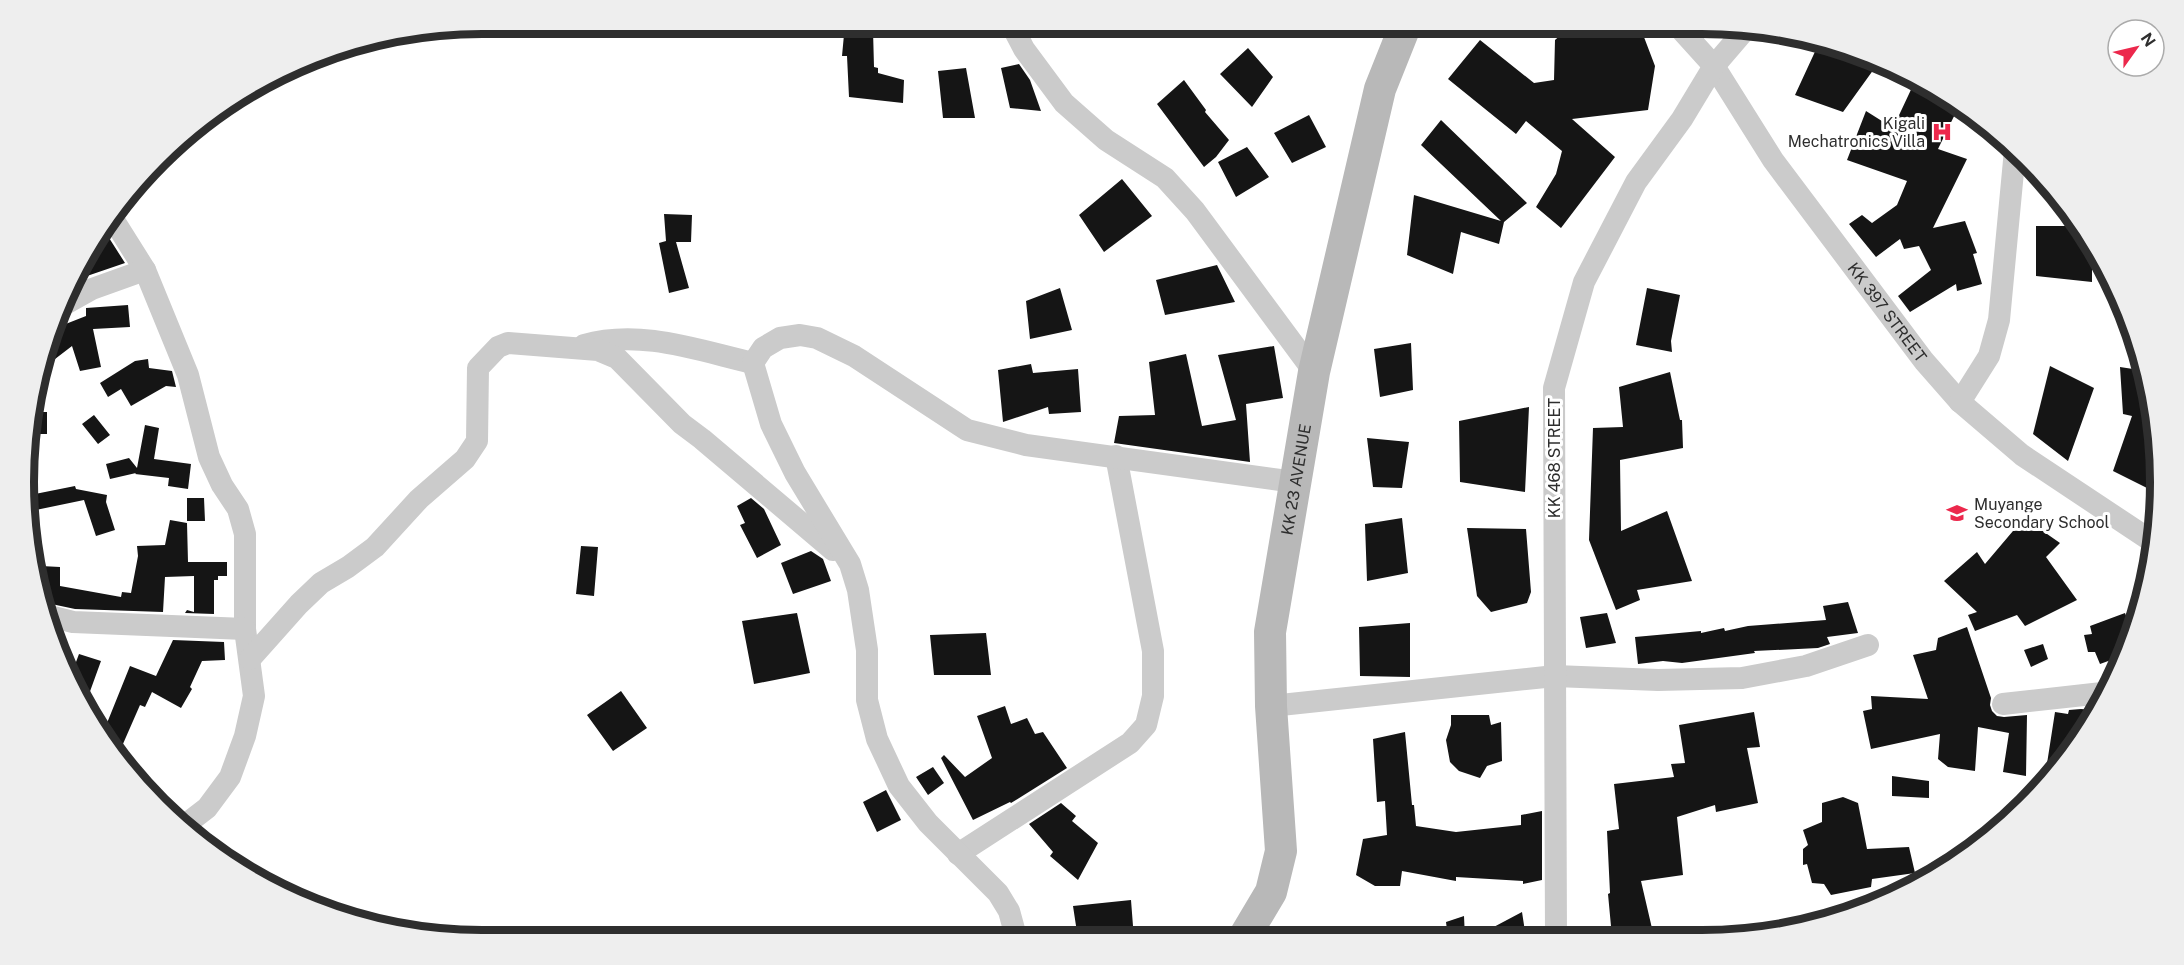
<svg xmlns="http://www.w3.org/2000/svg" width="2184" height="965" font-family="'Public Sans',sans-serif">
	<rect width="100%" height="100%" fill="#fff"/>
	<path fill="#151515" d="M845 24H862V30H873L874 67 878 68V73L904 80 903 103 849 97 847 56H842Z
		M1573 24H1639L1655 66 1648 110 1572 119 1615 157 1561 228 1536 207 1556 174 1562 151 1526 121 1516 134 1448 79 1480 40 1534 83 1554 80 1555 40Z
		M1819 43 1849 48 1879 62 1843 112 1795 95Z
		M1248 48 1273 77 1252 107 1220 74Z
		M1019 64 1030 80 1041 111 1010 108 1001 68Z
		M966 68 975 118H943L938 71Z
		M1916 79 1931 86 1959 106 1938 149 1967 159 1933 228 1965 221 1977 253 1973 254 1982 284 1957 291 1956 284 1910 312 1898 296 1931 270 1919 246 1904 249 1900 239 1876 257 1849 224 1862 215 1872 223 1897 205 1907 181 1847 160 1866 111 1893 128Z
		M1184 80 1206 110 1205 112 1229 140 1216 157 1204 167 1157 104Z
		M1309 115 1326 147 1292 163 1274 133Z
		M1441 120 1527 203 1504 222 1499 244 1461 232 1453 274 1407 255 1414 195 1501 221 1421 145Z
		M1247 147 1269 177 1236 197 1218 162Z
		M1122 179 1152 216 1104 252 1079 215Z
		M664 214 692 215 691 242H676L689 288 669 293 659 243 666 241Z
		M2036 226H2079L2092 246V282L2036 276Z
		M104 230 125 263 87 276 74 284 86 253Z
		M1217 265 1235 302 1165 315 1156 280Z
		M1060 288 1072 330 1030 339 1026 301Z
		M1647 288 1680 295 1671 341 1672 352 1636 345Z
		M128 305 130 327 93 329 101 367 80 371 72 346 42 369 58 327 86 316V308Z
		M1411 343 1413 390 1380 397 1374 349Z
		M1274 346 1283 398 1246 404 1250 462 1114 443 1119 416 1155 415 1149 362 1186 354 1202 426 1236 420 1218 355Z
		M148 359 149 368 172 371 176 387 166 386 131 406 121 389 108 397 100 383 135 361Z
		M1031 364 1033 373 1078 369 1081 412 1049 414 1048 407 1003 422 998 370Z
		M2050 366 2094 388 2068 461 2033 434Z
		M2120 367 2146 371 2159 453 2158 470 2151 490 2113 471 2132 416 2123 414Z
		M1670 372 1680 420H1682L1683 448 1620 460 1621 531 1667 511 1692 581 1637 590 1640 600 1616 610 1589 540 1593 428 1623 427 1619 387Z
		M1529 407 1525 492 1460 482 1459 421Z
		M32 412H47V434H31Z
		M94 415 110 435 98 444 82 424Z
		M145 425 159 428 154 459 191 464 188 489 168 486 169 478 135 474 136 473 110 479 106 464 129 458 137 468Z
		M1367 438 1409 442 1402 488 1373 487Z
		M75 486 76 489 107 495 106 502 115 530 96 536 84 500 31 511 30 495Z
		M187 498H204L205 521H187Z
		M751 498 764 509 781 545 757 558 740 525 745 523 737 506Z
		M1402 518 1408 573 1367 581 1365 524Z
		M2024 518 2060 543 2046 557 2077 600 2025 626 2017 615 1975 631 1968 615 1977 612 1944 581 1977 552 1985 564Z
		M170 520 187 523 188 562H227V576H218V580H214V614L185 613 187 610 194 612V576L165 577 163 612 75 609 42 602 37 581 40 582 41 566 60 567V586L121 597 122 592 131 593 138 556 137 546 165 545Z
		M1467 528 1526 529 1531 592 1527 603 1491 612 1477 596Z
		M581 546 598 547 594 596 576 594Z
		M811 551 823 559 831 581 793 594 781 563Z
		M1848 602 1858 633 1827 637 1830 644 1818 648 1754 651 1755 653 1682 663 1663 661 1638 664 1635 637 1701 631V633L1724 628 1725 631 1748 626 1826 620 1823 606Z
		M797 613 810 673 754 684 742 621Z
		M1607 613 1616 643 1586 648 1580 617Z
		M2125 613 2133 635 2122 656 2100 664 2095 652H2088L2084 635 2092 634 2090 626Z
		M1410 623V677L1360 676 1359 627Z
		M1967 627 1991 698 1990 705 1992 711 1997 716 2004 717 2027 715 2026 776 2003 772 2009 733 1978 727 1975 771 1948 767 1938 759 1940 734 1871 749 1863 711 1872 709 1871 696 1928 699 1913 655 1936 650 1938 638Z
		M986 633 991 675H934L930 635Z
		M173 640 224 642 225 660 202 661 190 687 192 689 181 708 152 692 145 707 140 705 119 753 103 733 130 666 156 676Z
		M2043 644 2048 659 2031 667 2024 650Z
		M79 654 101 661 84 708 70 678Z
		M621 691 647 728 613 751 587 715Z
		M1005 706 1011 724 1027 718 1035 734 1043 732 1067 768 1011 803 1010 802 973 820 941 758 944 755 965 777 992 758 977 716Z
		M2081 709 2093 710 2065 761 2044 783 2055 712 2068 714 2069 710Z
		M1754 712 1760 747 1747 748 1758 803 1716 812 1715 805 1677 817 1683 875 1641 881 1654 937H1612L1608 894 1610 893 1607 831 1619 829 1614 784 1674 777 1671 764 1685 763 1679 725Z
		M1451 715H1489L1491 725 1501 722 1502 761 1487 766 1480 778 1459 771 1450 762 1446 740 1451 725Z
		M1405 732 1412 805H1414L1416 826 1456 832 1521 825V815L1542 811V880L1523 884V881L1456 877V881L1402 871 1400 886H1375L1356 875 1363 839 1387 835 1385 801 1377 802 1373 739Z
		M933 767 944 783 928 795 916 777Z
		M1892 776 1929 781V798L1892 796Z
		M886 790 901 820 877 832 863 802Z
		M1843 797 1858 803 1867 849 1909 847 1915 873 1872 879 1871 887 1831 895 1824 884 1812 883 1807 864 1803 865V849L1808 845 1803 830 1822 822V803Z
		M1061 803 1076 816 1072 821 1098 843 1078 880 1050 856 1053 852 1029 824Z
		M1131 900 1134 939H1078L1073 906Z
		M1522 912 1526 938H1473Z
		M1464 916 1465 938H1448L1446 922Z"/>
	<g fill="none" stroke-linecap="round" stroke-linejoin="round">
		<g stroke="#cbcbcb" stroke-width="22">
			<path d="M1011 24 1024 49 1064 103 1106 140 1165 178 1195 211 1314 372"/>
			<path id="s1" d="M1676 24 1714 66 1773 160 1924 361 1960 402 2022 455 2156 544"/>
			<path d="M113 219 145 270 188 375 209 457 222 485 238 509 245 534V629L254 696 245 736 230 777 207 808 181 828"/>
			<path d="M67 303 92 289 145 270"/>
			<path d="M584 345C640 329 697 350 753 363"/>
			<path d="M1960 402 1989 356 1999 320 2015 150"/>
			<path d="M45 615 73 622 245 629"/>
			<path d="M250 659 299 604 321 583 348 567 375 547 419 499 465 459 477 441 478 368 498 347 508 343 598 350 617 358 682 424 702 439 833 550"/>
			<path d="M2003 704 2102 693"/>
			<path d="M1271 706 1555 676 1658 680 1742 678 1806 666 1868 645"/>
			<path d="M958 854 1130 743 1146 725 1153 696V651L1116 456"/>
			<path d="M1556 938 1554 388 1584 282 1636 182 1682 119 1714 66 1744 31"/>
			<path d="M1014 939 1015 933 1009 911 998 893 928 823 899 786 877 739 867 700V650L858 590 850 564 795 473 771 424 753 363 763 348 780 338 800 335 817 338 854 356 967 430 1026 445 1295 482"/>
		</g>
		<path stroke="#b8b8b8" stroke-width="32" id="s2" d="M1243 939 1271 892 1281 851 1271 706 1270 632 1314 372 1380 89 1406 24"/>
	</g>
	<defs>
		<g id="hospital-bare" transform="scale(1.62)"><path d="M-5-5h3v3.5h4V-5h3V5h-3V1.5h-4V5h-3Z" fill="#ec284c" stroke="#fff" stroke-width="2.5" paint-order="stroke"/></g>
		<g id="university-bare" transform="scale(1.62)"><path d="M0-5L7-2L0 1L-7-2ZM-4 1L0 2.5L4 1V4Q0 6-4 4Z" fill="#ec284c" stroke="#fff" stroke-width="2.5" paint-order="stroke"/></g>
	</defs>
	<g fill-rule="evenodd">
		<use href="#hospital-bare" x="1942" y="132"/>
		<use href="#university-bare" x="1957" y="513"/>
	</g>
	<g text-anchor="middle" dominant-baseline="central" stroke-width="6" stroke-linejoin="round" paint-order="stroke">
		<g font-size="16" fill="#2e2e2e" stroke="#fff" text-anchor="end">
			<text x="1925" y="123">Kigali<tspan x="1925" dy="18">Mechatronics Villa</tspan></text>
			<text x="1974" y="504" text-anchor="start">Muyange<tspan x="1974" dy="18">Secondary School</tspan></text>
		</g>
		<g font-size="16" fill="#2e2e2e" stroke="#fff">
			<text stroke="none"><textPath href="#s1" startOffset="358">KK 397 STREET</textPath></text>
			<text transform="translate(1554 458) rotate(-90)">KK 468 STREET</text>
			<text stroke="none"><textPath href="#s2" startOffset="471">KK 23 AVENUE</textPath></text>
		</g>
	</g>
	<path d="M0 0H2184V965H0ZM482 34H1702A448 448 0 0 1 2150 482V482A448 448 0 0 1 1702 930H482A448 448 0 0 1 34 482V482A448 448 0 0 1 482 34Z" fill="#eee" fill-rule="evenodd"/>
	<path fill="none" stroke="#2e2e2e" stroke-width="8" d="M482 34H1702A448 448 0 0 1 2150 482V482A448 448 0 0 1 1702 930H482A448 448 0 0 1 34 482V482A448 448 0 0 1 482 34Z"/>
	<g transform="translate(2136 48) rotate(56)"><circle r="28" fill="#ffffff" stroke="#ababab" stroke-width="1.5"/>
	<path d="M0-4.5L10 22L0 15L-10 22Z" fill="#ec284c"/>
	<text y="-9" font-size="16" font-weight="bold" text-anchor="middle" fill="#2e2e2e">N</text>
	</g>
</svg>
